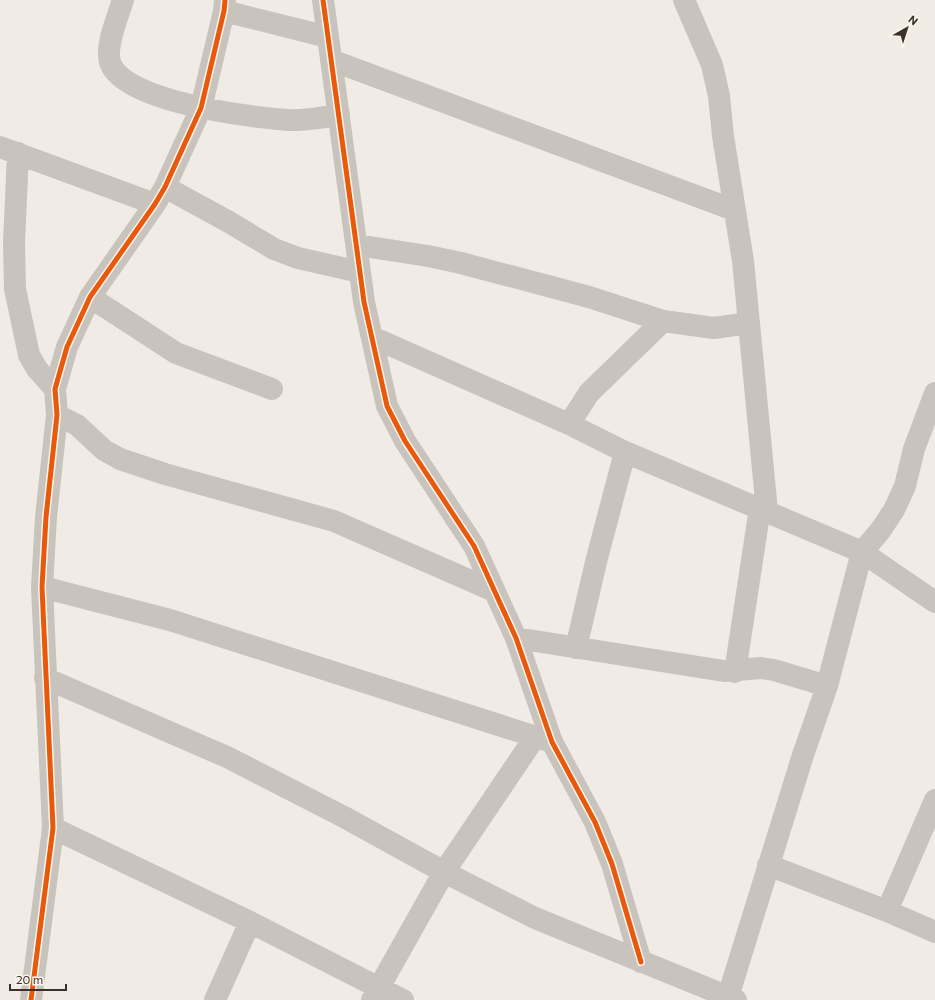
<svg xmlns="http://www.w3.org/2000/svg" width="935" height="1000" font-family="Commissioner,sans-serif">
	<rect width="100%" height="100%" fill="#f0ebe5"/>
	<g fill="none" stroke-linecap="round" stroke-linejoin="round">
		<path stroke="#c9c3be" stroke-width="22" d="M123 0C118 16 105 46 110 62 122 102 251 117 288 120 304 121 323 117 339 115
			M323 0 364 302 387 406 405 441 474 546 516 638 552 742 595 822 612 864 641 962
			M684 0 712 65 719 96 723 136 743 261 767 511
			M224 11 328 37
			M331 60 734 210
			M0 147 155 204
			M18 153 14 243 15 289 29 355 37 369 55 389
			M165 187 229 222 274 249 298 258 360 272
			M357 245 428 256 461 263 589 297 663 321 714 328 749 323
			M90 297 176 353 272 389
			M372 337 569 424 625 452 862 552 935 602
			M57 415 77 425 104 450 120 459 165 474 334 521 494 591
			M569 424 589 393 663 321
			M42 587 170 620 552 742
			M516 638 724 671 761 668 774 670 827 686
			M576 648 596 562 625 452
			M735 672 760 508
			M45 678 227 757 344 817 444 872 535 918 736 1000
			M53 828 250 922 403 1000
			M768 865 887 911 935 932
			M887 911 935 800
			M31 1000 53 828 42 587 46 517 57 415 55 389 67 347 90 297 155 204 165 187 201 108 224 11 225 0
			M215 1000 250 922
			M372 1000 444 872 535 737
			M727 1000 803 755 827 686 862 552 880 531 894 510 905 486 914 449 935 393"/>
		<g stroke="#fbf5ee" stroke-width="8">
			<path id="cycleway" d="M323 0 364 302 387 406 405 441 474 546 516 638 552 742 595 822 612 864 641 962
				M31 1000 53 828 42 587 46 517 57 415 55 389 67 347 90 297 155 204 165 187 201 108 224 11 225 0"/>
		</g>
		<use href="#cycleway" stroke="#e8590c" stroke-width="5"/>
	</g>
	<g transform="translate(907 28) rotate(39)" stroke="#fbf5ee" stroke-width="3" paint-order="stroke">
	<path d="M0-3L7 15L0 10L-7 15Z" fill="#3b302b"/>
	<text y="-6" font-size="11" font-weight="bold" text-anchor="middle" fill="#3b302b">N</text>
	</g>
	<path d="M10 984v6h56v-6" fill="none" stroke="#3b302b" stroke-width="2"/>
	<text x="16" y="984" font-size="12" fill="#3b302b" stroke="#fbf5ee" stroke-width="3" paint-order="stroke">20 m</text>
</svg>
